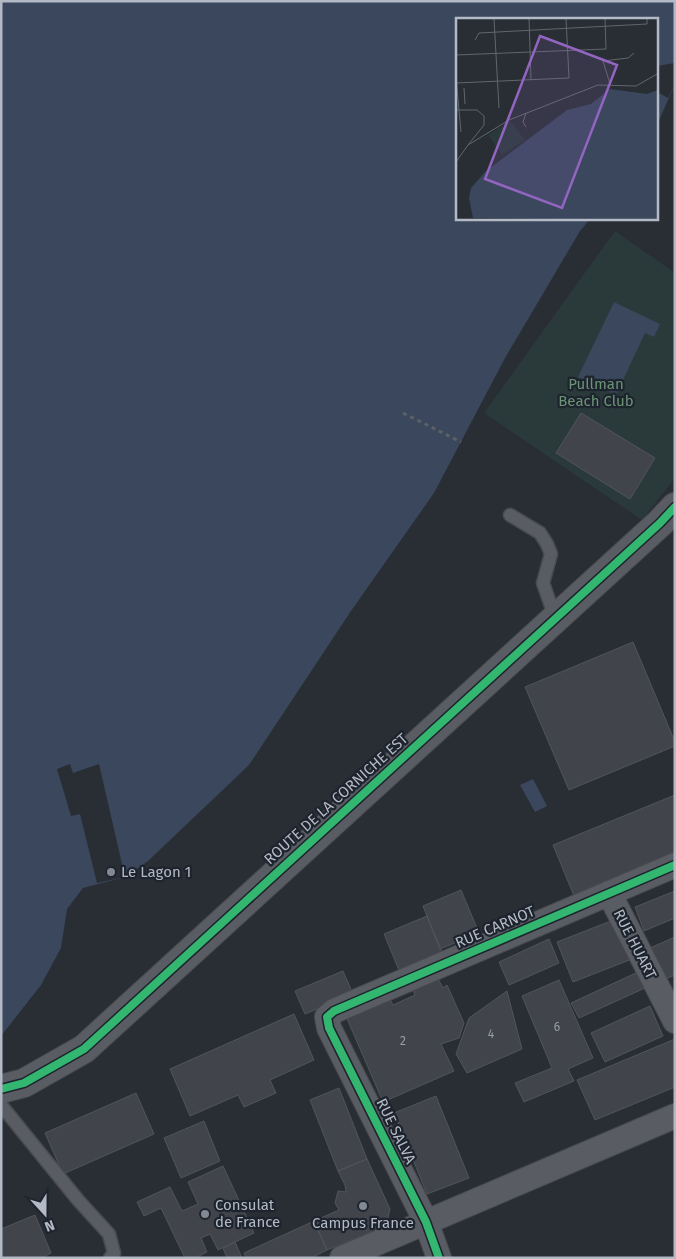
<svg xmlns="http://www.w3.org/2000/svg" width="676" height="1259" font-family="'Fira Sans',sans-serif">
	<rect width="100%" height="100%" fill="#292e34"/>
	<path fill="#2a393a" d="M615 231 675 273V478L642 520 484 413Z"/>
	<path fill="#3a475c" d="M1 1H675V84L657 125V19H457V219H590L580 231 505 358 434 493 351 611 249 765 148 861 125 877 83 888 67 909 61 948 41 985 1 1036Z
		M614 302 660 324 654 337 645 333 616 395 578 377Z
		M533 779 547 806 535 812 520 785Z"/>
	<path fill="#292e34" d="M675 63V84L668 98 657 92V66Z
		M70 764 73 773 99 764 125 877 97 883 80 814 71 816 57 769Z"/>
	<path fill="#41454b" stroke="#51555b" d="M581 413 655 458 630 499 556 453Z
		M633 642 675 742V746L569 790 525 687Z
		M675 795V855L574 896 553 845Z
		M461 890 479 933 440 949 423 906Z
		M675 891V918L644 931 635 907Z
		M427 916 444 957 401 975 384 934Z
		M616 919 632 959 573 982 557 942Z
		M675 937V975L663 980 650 948Z
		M549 939 559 963 509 985 499 962Z
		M343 971 353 994 305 1014 295 991Z
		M638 972 645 988 579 1018 571 1003Z
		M437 977 443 988 447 985 464 1023 459 1038 441 1044 454 1071 383 1102 345 1014 388 995 393 1005 415 995 412 987Z
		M559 980 593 1058 568 1069 574 1081 524 1102 515 1083 552 1068 522 996Z
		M507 991 522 1049 467 1073 456 1054 469 1018Z
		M650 1006 663 1036 605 1062 591 1033Z
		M294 1014 314 1060 270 1080 276 1093 244 1107 238 1095 190 1116 170 1069Z
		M675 1039V1087L595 1120 577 1080Z
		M339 1088 367 1159 338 1171 310 1100Z
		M136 1093 154 1134 63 1174 45 1133Z
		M436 1096 469 1178 427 1194 394 1113Z
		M204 1121 220 1161 181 1178 164 1138Z
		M367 1159 390 1209 386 1226 327 1250 314 1221 339 1210 335 1203 338 1191 346 1192 345 1185 338 1171Z
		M223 1166 254 1233 218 1250 210 1234 201 1238 207 1252 195 1258H185L161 1208 144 1216 137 1202 170 1187 182 1211 198 1204 188 1182Z
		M35 1215 51 1253 41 1258H1V1229Z
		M314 1221 327 1250 311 1258H246L244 1253Z
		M235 1242 242 1258H227L223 1248Z"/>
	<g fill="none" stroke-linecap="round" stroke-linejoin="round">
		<g stroke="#474a4f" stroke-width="15">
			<path id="service" d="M510 515 540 533 547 544 551 554 543 583 556 620
				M1 1105 78 1200 109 1234 114 1253 110 1258"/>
		</g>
		<g stroke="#474a4f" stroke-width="26">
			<path id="minor" d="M609 893 675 1021
				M342 1258 675 1116
				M439 1258 426 1222 329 1028 327 1017 334 1011 675 865"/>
		</g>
		<g stroke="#474a4f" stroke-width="30">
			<path id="tertiary" d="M1 1089 24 1083 84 1049 660 523 675 507"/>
		</g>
		<path stroke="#5d6166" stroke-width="3" stroke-dasharray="4 4" stroke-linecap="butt" d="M403 413 461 442"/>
		<use href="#service" stroke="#595c62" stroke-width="12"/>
		<use href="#minor" stroke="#595c62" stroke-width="24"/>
		<use href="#tertiary" stroke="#595c62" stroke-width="28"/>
		<g stroke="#1d242e" stroke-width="11">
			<path id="cycleway" d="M1 1089 24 1083 84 1049 660 523 675 507
				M439 1258 426 1222 329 1028 327 1017 334 1011 675 865"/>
		</g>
		<use href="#cycleway" stroke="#33b770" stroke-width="8"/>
	</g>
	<g fill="#838992" stroke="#1d242e" stroke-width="2">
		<circle cx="111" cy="872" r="5"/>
		<circle cx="363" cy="1206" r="5"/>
		<circle cx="205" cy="1214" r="5"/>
	</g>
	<g text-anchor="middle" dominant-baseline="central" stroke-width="4.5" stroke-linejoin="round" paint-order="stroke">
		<g font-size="12" fill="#979da6">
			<text x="557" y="1027">6</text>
			<text x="491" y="1034">4</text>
			<text x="403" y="1041">2</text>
		</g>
		<g font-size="15" fill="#6d9377" stroke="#1d242e">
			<text x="596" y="384">Pullman<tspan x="596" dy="17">Beach Club</tspan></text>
		</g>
		<g font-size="15" fill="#b4bac5" stroke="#1d242e">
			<text transform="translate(336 799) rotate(-42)">ROUTE DE LA CORNICHE EST</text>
			<text transform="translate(495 927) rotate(-23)">RUE CARNOT</text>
			<text transform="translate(635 944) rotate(63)">RUE HUART</text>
			<text transform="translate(396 1131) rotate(64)">RUE SALVA</text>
		</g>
		<g font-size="15" fill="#b4bac5" stroke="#1d242e" text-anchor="start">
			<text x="121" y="872">Le Lagon 1</text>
			<text x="215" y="1205">Consulat<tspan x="215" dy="17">de France</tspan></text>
			<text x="363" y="1223" text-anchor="middle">Campus France</text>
		</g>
	</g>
	<g transform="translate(456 18)">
		<rect width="202" height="202" fill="#292e34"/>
		<path d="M55 103 69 122 46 137 32 117Z" fill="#2a393a"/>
		<path d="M154 71 191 76 202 72V202L17 200 13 180 15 170 29 154 111 92 135 86Z" fill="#3a475c"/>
		<path fill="none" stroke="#61666e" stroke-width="1" d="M38 1 43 90M73 1 75 62M19 22 23 15 191 6V1M0 37 150 31 149 1M0 59 5 114M0 65 113 60 110 1M154 66 147 43 172 40 178 35M8 70 9 86M0 92H21L28 98V107L12 127M70 95 67 104 70 109M0 144 12 127 53 102 142 67 180 68 203 55"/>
		<path fill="#9265c1" fill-opacity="0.15" stroke="#9265c1" stroke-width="2.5" d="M84 18 161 47 106 190 29 161Z"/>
		<rect width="202" height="202" fill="none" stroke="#b4bac5" stroke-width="2.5"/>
	</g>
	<rect width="676" height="1259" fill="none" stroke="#b4bac5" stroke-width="5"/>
	<g transform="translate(45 1214) rotate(159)" stroke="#1d242e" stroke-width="4" paint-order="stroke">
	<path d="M0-4L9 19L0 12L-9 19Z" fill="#b4bac5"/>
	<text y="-8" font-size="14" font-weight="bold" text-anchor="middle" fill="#b4bac5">N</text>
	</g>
</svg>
